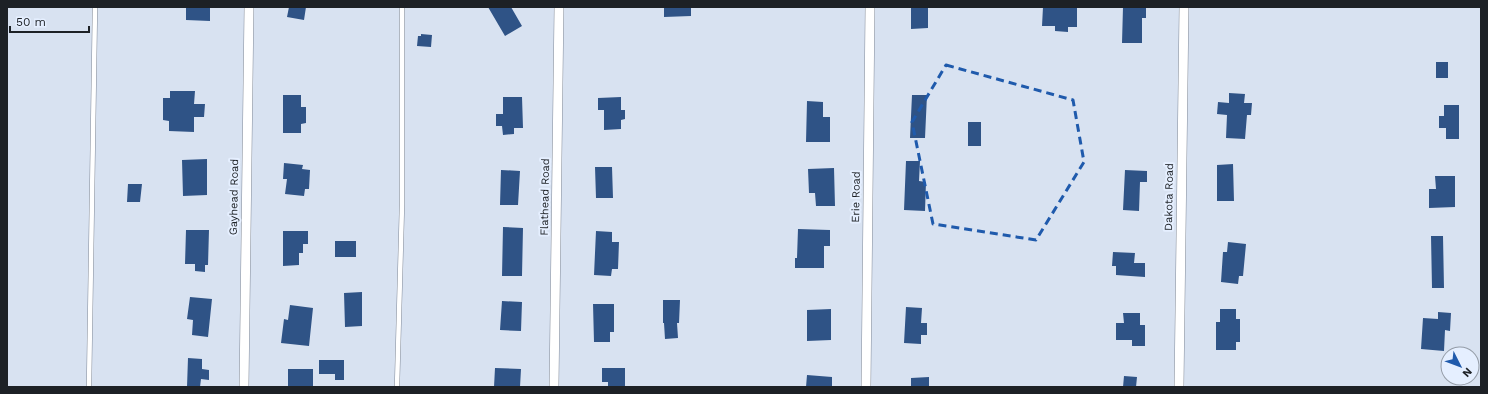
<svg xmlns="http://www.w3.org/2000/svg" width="1488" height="394" font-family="'Work Sans',sans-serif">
	<rect width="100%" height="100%" fill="#d8e2f1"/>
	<path fill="#2f5386" d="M186 7H210V21L186 20Z
		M289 7H306L304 20 287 17Z
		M488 7H511L522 26 505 36Z
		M664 7H691V16L664 17Z
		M911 7H928V28L911 29Z
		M1043 7H1077V27H1068V32L1055 31V26H1042Z
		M1123 7H1146V18H1142V43H1122Z
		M421 34 432 35 431 47 417 46 418 36H421Z
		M1436 62H1448V78H1436Z
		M170 91H195L194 104H205L204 117H194V132L169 131V121L163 120V98H170Z
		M1229 93 1245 94 1244 103H1252L1251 115H1247L1245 139 1226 138 1227 115 1217 114 1218 102 1229 103Z
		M283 95H301V107H306V123L301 124V133H283Z
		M912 95H927L925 138H910Z
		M503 97H522L523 128H514V134L503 135 502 126H496V114H503Z
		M621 97V110H625V119L621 120V129L604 130V110H598V98Z
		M807 101 823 102V117H830V142H806Z
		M1444 105H1459V139H1446V128H1439V116H1444Z
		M968 122H981V146H968Z
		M207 159V195L183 196 182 160Z
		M906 161H920L919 181 926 182 925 211 904 210Z
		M284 163 303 165 302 169 310 170 309 189H305L304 196 285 194 287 179H283Z
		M1233 164 1234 201H1217V165Z
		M595 167H612L613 198H596Z
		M834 168 835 206H816L815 193H809L808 169Z
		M501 170 520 171 518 205H500Z
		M1125 170 1147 171V182H1140L1139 211 1123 210Z
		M1435 176H1455V207L1429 208V189H1436Z
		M128 184H142L140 202H127Z
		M503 227 523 228 522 276H502Z
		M798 229 830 230V246H824V268H795V258H797Z
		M186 230H209L208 265H205V272L195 271V264H185Z
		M283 231H308V244H303V253H299V265L283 266Z
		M596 231 612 232V242H619L618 269H612L611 276 594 275Z
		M1431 236H1443L1444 288H1432Z
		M335 241H356V257H335Z
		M1228 242 1246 244 1243 276H1239L1238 284 1221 282 1223 252H1227Z
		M1113 252 1135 253 1134 263H1145V277L1116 275V266H1112Z
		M362 292V326L345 327 344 293Z
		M190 297 212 299 208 337 192 335 193 320 187 319Z
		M663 300H680L679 323H677L678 338 665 339 664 323H663Z
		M502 301 522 302 521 331 500 330Z
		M593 304H614V332H610V342H594Z
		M290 305 313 308 309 346 281 343 284 319 288 320Z
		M906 307 922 308 921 323H927V335H921V344L904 343Z
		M831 309V340L807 341V310Z
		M1220 309H1236V319H1240V342H1236V350H1216V322H1220Z
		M1438 312 1451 313 1450 331 1445 330 1444 351 1421 349 1423 318 1438 319Z
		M1123 313H1140V325H1145V346H1132V340H1116V323H1124Z
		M188 358 202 359V369L209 370V380L201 379 200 387H187Z
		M319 360H344V380H335V374H319Z
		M495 368 521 369 520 387H494Z
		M602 368H625V387H608V382H602Z
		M288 369H313V387H288Z
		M807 375 832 377V387H806Z
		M1124 376 1137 377 1136 387H1123Z
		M929 377V387H911V378Z"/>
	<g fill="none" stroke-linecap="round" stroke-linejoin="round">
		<g stroke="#808997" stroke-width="5.5">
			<path id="lane" d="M89 387 95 7
				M397 387 402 205V7"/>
		</g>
		<g stroke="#808997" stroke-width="10">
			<path id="street" d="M244 387 249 7
				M554 387 559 7
				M866 387 870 7
				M1179 387 1184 7"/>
		</g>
		<use href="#lane" stroke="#fff" stroke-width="4.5"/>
		<use href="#street" stroke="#fff" stroke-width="9"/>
	</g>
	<path fill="none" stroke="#1f5aac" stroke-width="3" stroke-dasharray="8 5" stroke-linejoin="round" d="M946 65 1073 100 1084 162 1036 240 933 224 912 122Z"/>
	<g text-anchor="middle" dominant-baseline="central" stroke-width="4" stroke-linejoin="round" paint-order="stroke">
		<g font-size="11" fill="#1d2126" stroke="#e5efff">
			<text transform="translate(234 197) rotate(-89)">Gayhead Road</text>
			<text transform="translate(545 197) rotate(-89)">Flathead Road</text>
			<text transform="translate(856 197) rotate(-89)">Erie Road</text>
			<text transform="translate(1169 197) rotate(-89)">Dakota Road</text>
		</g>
	</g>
	<rect width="1488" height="394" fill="none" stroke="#1d2126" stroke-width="16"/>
	<g transform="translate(1460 366) rotate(132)"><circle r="19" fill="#e5efff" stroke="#959da8"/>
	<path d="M0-3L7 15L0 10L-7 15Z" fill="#1f5aac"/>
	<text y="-6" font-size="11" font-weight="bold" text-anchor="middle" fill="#1d2126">N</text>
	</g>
	<path d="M10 26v6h79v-6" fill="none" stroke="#1d2126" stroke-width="2"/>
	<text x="16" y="26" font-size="12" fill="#1d2126" stroke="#e5efff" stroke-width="3" paint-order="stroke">50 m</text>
</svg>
